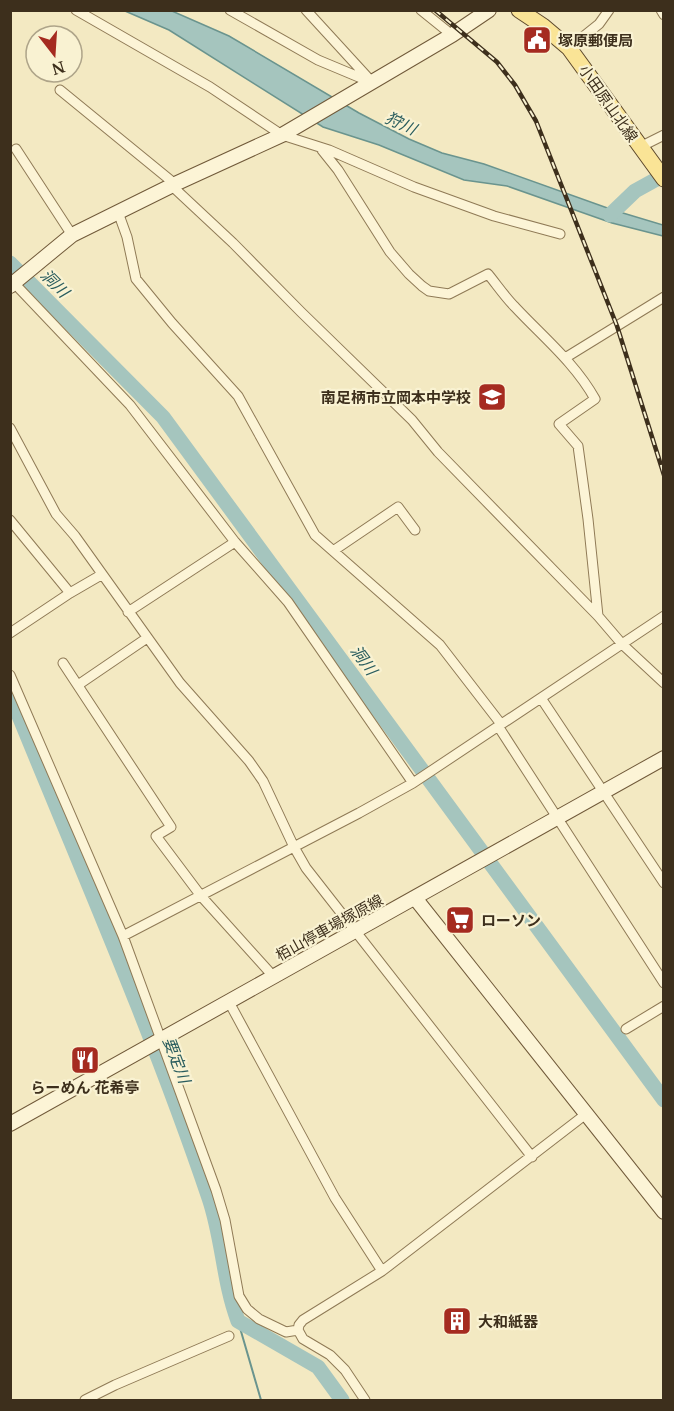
<svg xmlns="http://www.w3.org/2000/svg" width="674" height="1411" font-family="'Noto Serif','Noto Sans JP',serif">
	<rect width="100%" height="100%" fill="#f3e9c2"/>
	<path fill="#a5c5be" stroke="#6a948e" stroke-width="1.5" d="M125 11H172L229 36 359 113 409 139 442 153 484 164 613 210 663 225V236L612 223 507 186 464 180 379 145 323 127 169 30Z"/>
	<g fill="none" stroke-linecap="round" stroke-linejoin="round">
		<path stroke="#6a948e" stroke-width="2" d="M238 1321 261 1400"/>
		<path stroke="#a5c5be" stroke-width="15" d="M610 215 635 191 664 175
			M10 263 163 417 664 1100
			M10 694C78 861 151 1027 209 1198 223 1239 223 1281 238 1321L318 1367 342 1400"/>
		<g stroke="#8f7a56" stroke-width="11">
			<path id="street" d="M76 10 210 87 282 135 329 150 414 187 494 216 560 234
				M230 10 318 60 373 83
				M306 10 371 81
				M421 10 452 35
				M661 10 664 15
				M569 48 599 24 609 10
				M60 90 175 184
				M640 147 664 135
				M16 149 72 235
				M322 150 338 170 390 252 409 274 422 286 429 291 449 294 488 274C497 285 505 297 515 307 543 337 575 363 595 399L559 424 578 446 588 519 598 616
				M172 186 233 243 301 312 412 420 438 452 598 616 622 644 664 683
				M118 212 127 237 136 279 172 323 238 396 315 535 440 645 501 724
				M14 283 130 405 235 542 288 602 413 783
				M565 358 664 297
				M10 428 56 514 75 536 180 683 249 761 263 781 294 847 306 868 532 1157
				M10 520 70 593 101 575
				M333 551 398 507 415 530
				M128 612 235 542
				M10 633 70 593
				M63 663 171 827 156 836 201 896 273 976
				M10 675 123 936
				M78 685 147 638
				M541 698 664 883
				M498 726 664 983
				M229 1002 335 1198 382 1271
				M626 1029 664 1006
				M298 1330 286 1332 259 1319 247 1309 239 1296 225 1220 216 1190 123 936 359 813 413 783 664 616
				M85 1400 115 1385 229 1336
				M365 1400 345 1370 330 1355 303 1339 298 1330 299 1325 303 1320 382 1271 586 1114"/>
		</g>
		<g stroke="#715a3a" stroke-width="16">
			<path id="secondary" d="M10 286 72 235 175 184 282 135 452 35 489 10
				M415 898 664 1212
				M10 1124 664 758"/>
		</g>
		<g stroke="#5c472b" stroke-width="17">
			<path id="primary" d="M519 10 543 26 569 48 664 179"/>
		</g>
		<use href="#street" stroke="#fcf4d6" stroke-width="9"/>
		<use href="#secondary" stroke="#fcf4d6" stroke-width="14"/>
		<use href="#primary" stroke="#fae496" stroke-width="15"/>
		<g stroke="#3d2f1c" stroke-width="4.5">
			<path id="rail" d="M435 10 497 62 515 85 536 121 617 326 664 475"/>
		</g>
		<use href="#rail" stroke="#f9f2d2" stroke-width="2" stroke-dasharray="7" stroke-linecap="butt"/>
	</g>
	<defs>
		<g id="civic-square" transform="scale(1.5)"><rect x="-9" y="-9" width="18" height="18" rx="4" fill="#a52b20" stroke="#f9f2d2"/><path d="M-.6-6.5H3V-4.5H.6V-3L4-1V1h2V6H-6V1h2V-1L-.6-3ZM-1.2 2.5V6h2.4V2.5Z" fill="#fff"/></g>
		<g id="school-square" transform="scale(1.5)"><rect x="-9" y="-9" width="18" height="18" rx="4" fill="#a52b20" stroke="#f9f2d2"/><path d="M0-5L7-2L0 1L-7-2ZM-4 1L0 2.5L4 1V4Q0 6-4 4Z" fill="#fff"/></g>
		<g id="supermarket-square" transform="scale(1.5)"><rect x="-9" y="-9" width="18" height="18" rx="4" fill="#a52b20" stroke="#f9f2d2"/><path d="M-6-5.5h2.5l.6 2H6L4.5 2H-2.5L-4.4-4H-6ZM-1.5 3.2a1.3 1.3 0 1 0 .1 0ZM3 3.2a1.3 1.3 0 1 0 .1 0Z" fill="#fff"/></g>
		<g id="restaurant-square" transform="scale(1.5)"><rect x="-9" y="-9" width="18" height="18" rx="4" fill="#a52b20" stroke="#f9f2d2"/><path d="M-5-6h1v4h1v-4h1v4h1v-4h1v5L-1.5 .5V6h-2V.5L-5-1ZM5-6V6H3V1.5H1.5Q1.5-4 5-6Z" fill="#fff"/></g>
		<g id="building-square" transform="scale(1.5)"><rect x="-9" y="-9" width="18" height="18" rx="4" fill="#a52b20" stroke="#f9f2d2"/><path d="M-4-6H4V6H1V3H-1V6H-4ZM-2.5-4.3h1.7v1.8h-1.7ZM.8-4.3h1.7v1.8H.8ZM-2.5-1h1.7V.8h-1.7ZM.8-1h1.7V.8H.8Z" fill="#fff"/></g>
	</defs>
	<g fill-rule="evenodd">
		<use href="#civic-square" x="537" y="40"/>
		<use href="#school-square" x="492" y="397"/>
		<use href="#supermarket-square" x="460" y="920"/>
		<use href="#restaurant-square" x="85" y="1060"/>
		<use href="#building-square" x="457" y="1321"/>
	</g>
	<g text-anchor="middle" dominant-baseline="central" stroke-width="4.5" stroke-linejoin="round" paint-order="stroke">
		<g font-size="15" font-weight="bold" fill="#3d2f1c" stroke="#f9f2d2" text-anchor="start">
			<text x="558" y="40">塚原郵便局</text>
			<text x="471" y="397" text-anchor="end">南足柄市立岡本中学校</text>
			<text x="481" y="920">ローソン</text>
			<text x="85" y="1087" text-anchor="middle">らーめん 花希亭</text>
			<text x="478" y="1321">大和紙器</text>
		</g>
		<g font-size="15" fill="#3d2f1c" stroke="#f9f2d2">
			<text transform="translate(609 103) rotate(55)">小田原山北線</text>
			<text transform="translate(329 927) rotate(-29)">栢山停車場塚原線</text>
		</g>
		<g font-size="16" font-style="italic" fill="#2a5d5e" stroke="#f9f2d2">
			<text transform="translate(401 123) rotate(25)">狩川</text>
			<text transform="translate(55 283) rotate(45)">洞川</text>
			<text transform="translate(364 660) rotate(54)">洞川</text>
			<text transform="translate(177 1060) rotate(69)">要定川</text>
		</g>
	</g>
	<rect width="674" height="1411" fill="none" stroke="#3d2f1c" stroke-width="24"/>
	<g transform="translate(54 54) rotate(163)"><circle r="28" fill="#f9f2d2" stroke="#aea489" stroke-width="1.5"/>
	<path d="M0-4.5L10 22L0 15L-10 22Z" fill="#a52b20"/>
	<text y="-9" font-size="16" font-weight="bold" text-anchor="middle" fill="#3d2f1c">N</text>
	</g>
</svg>
